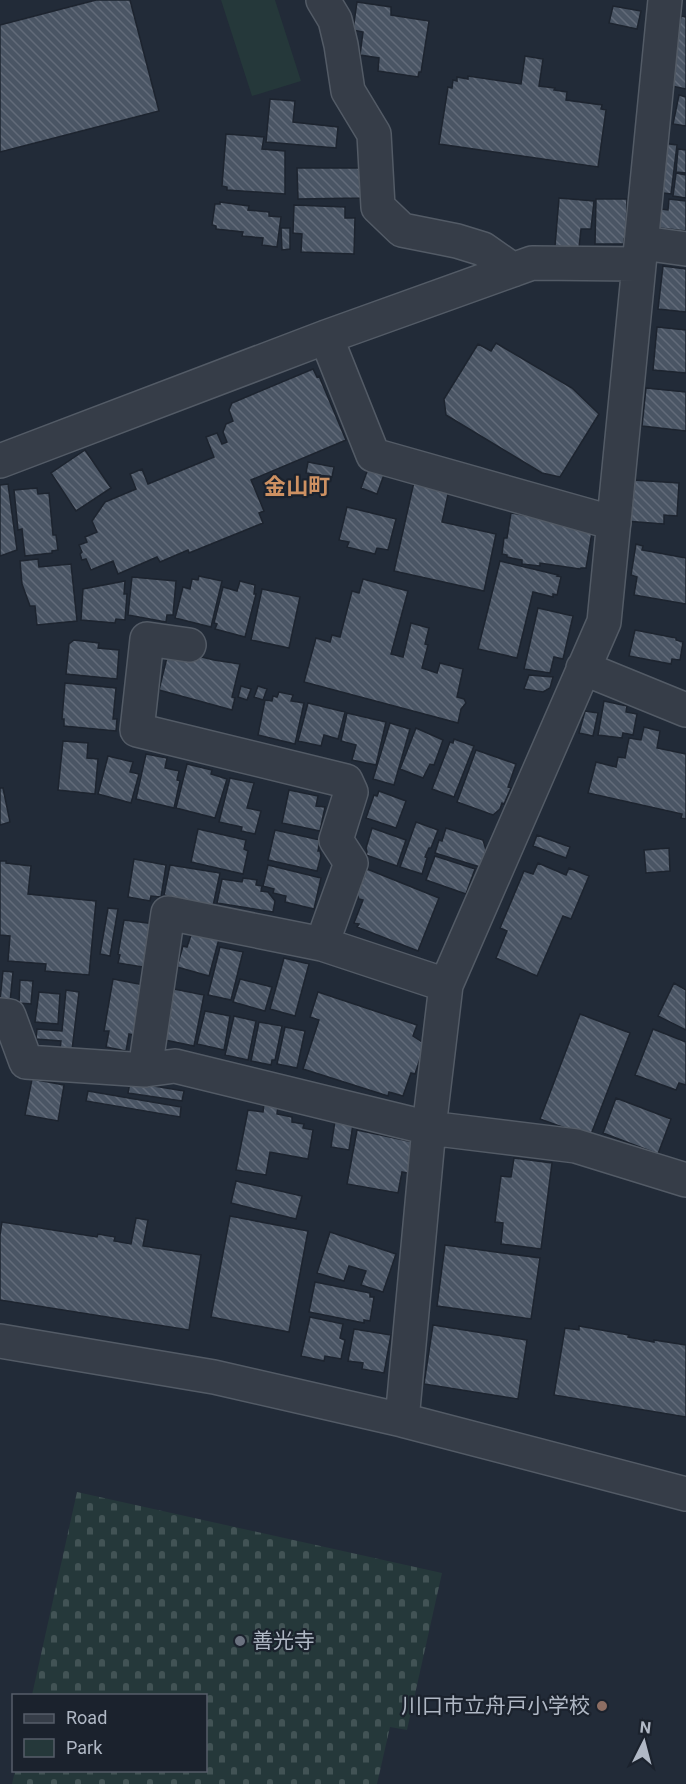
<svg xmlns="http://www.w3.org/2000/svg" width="686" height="1784" font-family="Roboto,'Noto Sans JP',sans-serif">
	<defs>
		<pattern id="cemetery-stones" width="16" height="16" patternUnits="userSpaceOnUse" patternTransform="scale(1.5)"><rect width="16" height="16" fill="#25383a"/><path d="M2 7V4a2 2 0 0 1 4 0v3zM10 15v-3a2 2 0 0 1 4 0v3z" fill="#425355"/></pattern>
		<pattern id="building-back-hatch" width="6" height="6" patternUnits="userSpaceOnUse" patternTransform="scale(1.5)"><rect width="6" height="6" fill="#4a5564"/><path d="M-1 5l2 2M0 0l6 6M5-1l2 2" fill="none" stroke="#626b79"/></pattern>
	</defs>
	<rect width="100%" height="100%" fill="#222b38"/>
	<path fill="url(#cemetery-stones)" d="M77 1492 442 1573 407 1730 390 1727 377 1784H12L15 1771 206 1770V1696L32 1695Z"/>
	<path fill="#25383a" d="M221 0H275L301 81 252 96Z"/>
	<path fill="url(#building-back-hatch)" stroke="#1d242f" stroke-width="1.5" d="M96 0H130L159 111 0 152V25Z
		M357 2 391 7V15L429 21 421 72H419L418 77 378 71 379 58 360 55 363 32 353 30Z
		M613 6 641 11 637 29 609 23Z
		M681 16 686 17V89L667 85Z
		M525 56 543 59 539 86 555 88 554 90 567 92 566 100 602 105 601 109 606 110 598 167 439 144 448 87 452 88 453 80 457 81V77L468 79V76L521 84Z
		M679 95 686 97V126L673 124Z
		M270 99 295 101 293 122 338 127 336 148 266 142Z
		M226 134 264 137 262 149 285 151V194L227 190V187L222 186Z
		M662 143 677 145 671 194 656 192Z
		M678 149 686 150V173L676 172Z
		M297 168H361V198L298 199Z
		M676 173 686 175V198L673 196Z
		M559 198 594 201 591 229H581L579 248 555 246Z
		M596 199H627L626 239H624V244H595Z
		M669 199 686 201V231L659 228 661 209 668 210Z
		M220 202 249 206 248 210 269 212V216L281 217 277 247 262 245 263 238 242 236 243 232 216 229V226L212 225 215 204H220Z
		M294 205 345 207V218H355L354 254 301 252 302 234 293 233Z
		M281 228H290V249L282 250Z
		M663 266 686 269V312L658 309Z
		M657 327 686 330V373L653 370Z
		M496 343 572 388 599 414 560 477 542 473 446 415 444 399 478 344 491 351Z
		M313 369 317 377 319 376 346 440 251 480 264 511 259 513 263 523 189 553 188 550 160 562 157 557 118 574 113 561 91 570 86 559 82 560 80 554 82 552 79 545 87 542 85 537 97 532 92 521 105 502 136 489 130 474 142 469 148 484 214 457 206 437 217 433 222 444 227 442 223 432 226 424 233 421 229 410 232 403Z
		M646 388 686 392V431L642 426Z
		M85 450 111 488 76 511 51 473Z
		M308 462 334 467 332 477 306 473Z
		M369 466 385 472 377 494 361 488Z
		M633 480 679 483 677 516 664 515V524L625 521Z
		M414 482 449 490 442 522 496 534 484 591 394 571Z
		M8 484 17 550 0 556V485Z
		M37 488 38 494 49 493 53 535H56L58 550 52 551V553L25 556 22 529 18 530 14 490Z
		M347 507 396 519 388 550 377 548 375 554 347 547 349 542 339 540Z
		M511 513 593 526 586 568H581L580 569 540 563V566L522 564V560L507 557V555L502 554 504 538H507Z
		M636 544 643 546 642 550 686 558V604L634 595 637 577 631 575Z
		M38 559 39 567 71 564 77 621 37 625 35 606H30L22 584 20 561Z
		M500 561 558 575 557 576 561 577 557 595 553 594V597L533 592 517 658 478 649Z
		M199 576 222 581 211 627 175 618 183 587 190 589 192 579 198 580Z
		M132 577 176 581 173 615H167L166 622 128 615Z
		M363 579 408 591 391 654 403 657 411 623 429 628 425 644 428 645 422 668 437 673 440 663 463 669 457 697 464 699 466 703 461 709 458 723 304 682 316 638 330 642 332 635 340 637 352 591 359 593Z
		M125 581 124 594H127L125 620 116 619 115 623 81 620 83 589Z
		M240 581 255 585 254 594H256L245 637 215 629 217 624 214 623 223 587 237 591Z
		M262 589 300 597 289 648 251 640Z
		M538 608 573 616 563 659 554 657 550 673 524 669Z
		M635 630 676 638V640L683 642 680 660 672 659 671 664 629 656Z
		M74 640 99 643 98 648 119 650 117 679 66 674 69 644Z
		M169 649 214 660 240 664 232 697 235 698 232 710 159 690Z
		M529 675 553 677 550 688 543 692 524 689Z
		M65 683 116 688 113 719H117L116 731 64 726V719H62Z
		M241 686 251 689 247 700 238 697Z
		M258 686 267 689 263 700 254 697Z
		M279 692 293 695 291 701 304 703 295 744 258 735 265 700 272 701 273 696 277 697Z
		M604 701 627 706 626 712 637 714 633 735 623 733 622 738 598 735Z
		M308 703 345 712 338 739 324 735 321 746 298 741Z
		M585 711 598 713 593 736 579 733Z
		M347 713 386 722 376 765 352 760 356 745 341 741Z
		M390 723 410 729 394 785 373 779Z
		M644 727 660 731 657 748 686 754V819L681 818 682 814 588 793 596 762 616 767 618 757 625 758 629 738 641 740Z
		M416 728 443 740 434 765 430 764 423 778 400 769Z
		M454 739 474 746 454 797 432 789 450 742 453 743Z
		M63 741 88 743 87 758 98 759 95 794 58 790Z
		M476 750 516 764 508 787 511 788 504 804 502 803 500 809 493 815 457 802Z
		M146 754 167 758 165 768 179 771 177 780 180 781 174 808 136 799Z
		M108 756 133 762 130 772 139 774 131 803 98 794Z
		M187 764 212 770 211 774 227 779 215 818 176 808Z
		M230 778 254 783 247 808 261 811 255 834 241 831 242 827 219 822Z
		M0 788H3L10 822 0 825Z
		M289 790 318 796 316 806 325 807 320 831 282 823Z
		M379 791 406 801 396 828 366 818 374 795 377 796Z
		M416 822 438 830 431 848H429L425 857 427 858 422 874 400 867Z
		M372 828 406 840 397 866 366 855 367 852 366 848Z
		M446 828 483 840 486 850 480 867 435 853 439 840 442 841Z
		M198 829 246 840 244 849 248 851 243 874 191 862Z
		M275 830 320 840 318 851H320L321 856 317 871 268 860Z
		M537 835 570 847 566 858 533 846Z
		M669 848 670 871 646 873 644 850Z
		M435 856 475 869 466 894 426 880Z
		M134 859 166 865 161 897 151 896 150 901 128 897Z
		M0 861H6V863L31 866 28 894 96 901 89 975 45 971 46 964 8 961 10 936 0 935Z
		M538 863 566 875 569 868 589 876 571 919 563 916 537 976 496 958 507 931 500 928 524 871 533 874Z
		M170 865 220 873 213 906 164 895Z
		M268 865 321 878 314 909 285 902 286 896 273 893 274 889 263 886Z
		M367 869 439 898 418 951 357 927 359 924 354 923 363 900 359 899 357 894Z
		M243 878 257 880 256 885 262 886 261 891 268 892 275 901 273 912 217 903 222 879 242 882Z
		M108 908 118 909 110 956 100 954Z
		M124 920 155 924 149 968 118 963 120 955 118 954Z
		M192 932 219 939 209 976 177 967 183 946 187 947Z
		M220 947 243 952 231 1000 208 995Z
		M284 958 309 964 295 1016 270 1009Z
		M3 971 13 972 10 1002 0 1000Z
		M113 979 144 985 137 1036 129 1034 126 1051 106 1047 109 1031H104Z
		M240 979 272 987 265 1011 233 1002Z
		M20 980 33 981 31 1004 19 1003Z
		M674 983 686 990V1030L658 1016Z
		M174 989 204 995 194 1046 165 1040Z
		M66 990 79 992 72 1050 60 1049 61 1041 36 1039 37 1029 62 1031Z
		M39 992 60 994 58 1024 35 1022Z
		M318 992 417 1025 413 1036 425 1044 415 1074 411 1073 403 1096 389 1092 388 1096 303 1069 319 1020 310 1017Z
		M205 1011 230 1016 224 1050 197 1044Z
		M580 1014 630 1033 590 1137 540 1119Z
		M234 1016 256 1021 248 1060 225 1055Z
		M259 1022 282 1026 275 1060H272L271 1065 251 1061Z
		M285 1027 305 1031 297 1068 277 1064Z
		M653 1029 686 1042V1085L679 1083 676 1090 635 1075Z
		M32 1079 64 1085 58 1121 25 1115Z
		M130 1082 184 1091 182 1101 128 1093Z
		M88 1091 181 1107 180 1117 86 1101Z
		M616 1098 671 1119 658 1154 603 1133Z
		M264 1104 278 1106 277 1114 292 1117V1122L304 1124 303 1128 313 1130 308 1159 270 1152 266 1175 236 1170 248 1110 263 1112Z
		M335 1121 353 1124 349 1150 331 1147Z
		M357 1130 418 1143 412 1174 402 1172 398 1193 347 1184Z
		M514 1158 552 1163 541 1249 501 1244 503 1223 495 1222 501 1176 511 1177Z
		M236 1181 302 1196 296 1219 231 1203Z
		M230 1216 308 1231 289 1332 211 1317Z
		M136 1218 148 1220 143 1246 201 1255 189 1330 0 1300V1235L2 1222 97 1237 98 1234 115 1237 114 1241 131 1244Z
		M330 1232 396 1254 383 1292 361 1285 366 1271 349 1266 344 1281 317 1273Z
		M445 1245 540 1258 531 1319 437 1306Z
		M315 1282 370 1293V1297H374L370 1321 364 1320V1323L309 1312Z
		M310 1317 343 1324 340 1338 345 1340 341 1359 325 1356 324 1361 301 1356Z
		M433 1325 527 1340 518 1399 424 1384Z
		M579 1326 629 1335 628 1337 654 1342V1340L686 1345V1417L554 1395 565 1328 579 1330Z
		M354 1329 391 1335 384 1373 362 1369 363 1363 348 1361Z"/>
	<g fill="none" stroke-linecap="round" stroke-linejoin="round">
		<g stroke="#535b66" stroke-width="36">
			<path id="minor" d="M323 0 335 20 341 45 348 91 374 134 378 207 402 230 457 241 483 249 513 270
				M642 243 686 249
				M326 337 373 455 614 523
				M0 461 326 337 532 263 638 264
				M189 645 147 639 137 730 346 781 351 792 336 840 351 863 322 944
				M583 668 686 710
				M0 1015 9 1016 26 1062 145 1070 175 1066 429 1128 576 1146 686 1180
				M145 1070 168 913 322 944 446 985
				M0 1341 214 1377 402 1420 686 1494
				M402 1420 429 1128 446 985 604 622 665 0"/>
		</g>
		<use href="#minor" stroke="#363d48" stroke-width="33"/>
	</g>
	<circle fill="#6b7280" stroke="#1b222d" stroke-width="2" cx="240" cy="1641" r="6"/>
	<circle fill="#8d6e63" stroke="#1b222d" stroke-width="2" cx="602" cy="1706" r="6"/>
	<g text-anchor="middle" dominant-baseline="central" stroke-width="4.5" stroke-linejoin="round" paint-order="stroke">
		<g font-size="21" fill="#b0b8c5" stroke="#1b222d" text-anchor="start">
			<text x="252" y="1641">善光寺</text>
			<text x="590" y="1706" text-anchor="end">川口市立舟戸小学校</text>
		</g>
		<g font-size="22" font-weight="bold" fill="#ce9162" stroke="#1b222d">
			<text x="297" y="486">金山町</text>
		</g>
	</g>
	<rect x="12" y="1694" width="195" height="78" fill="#1b222d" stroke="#575e6a" stroke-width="1.5"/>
	<rect x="24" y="1714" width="30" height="9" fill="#363d48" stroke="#575e6a" stroke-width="1.5"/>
	<text x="66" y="1724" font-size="18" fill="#b0b8c5">Road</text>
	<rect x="24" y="1739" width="30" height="18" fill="#25383a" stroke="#575e6a" stroke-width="1.5"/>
	<text x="66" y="1754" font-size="18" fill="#b0b8c5">Park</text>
	<g transform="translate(644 1742) rotate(6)" stroke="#1b222d" stroke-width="4.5" paint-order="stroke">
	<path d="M0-4.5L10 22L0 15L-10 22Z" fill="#b0b8c5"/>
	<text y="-9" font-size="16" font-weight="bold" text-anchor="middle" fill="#b0b8c5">N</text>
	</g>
</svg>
